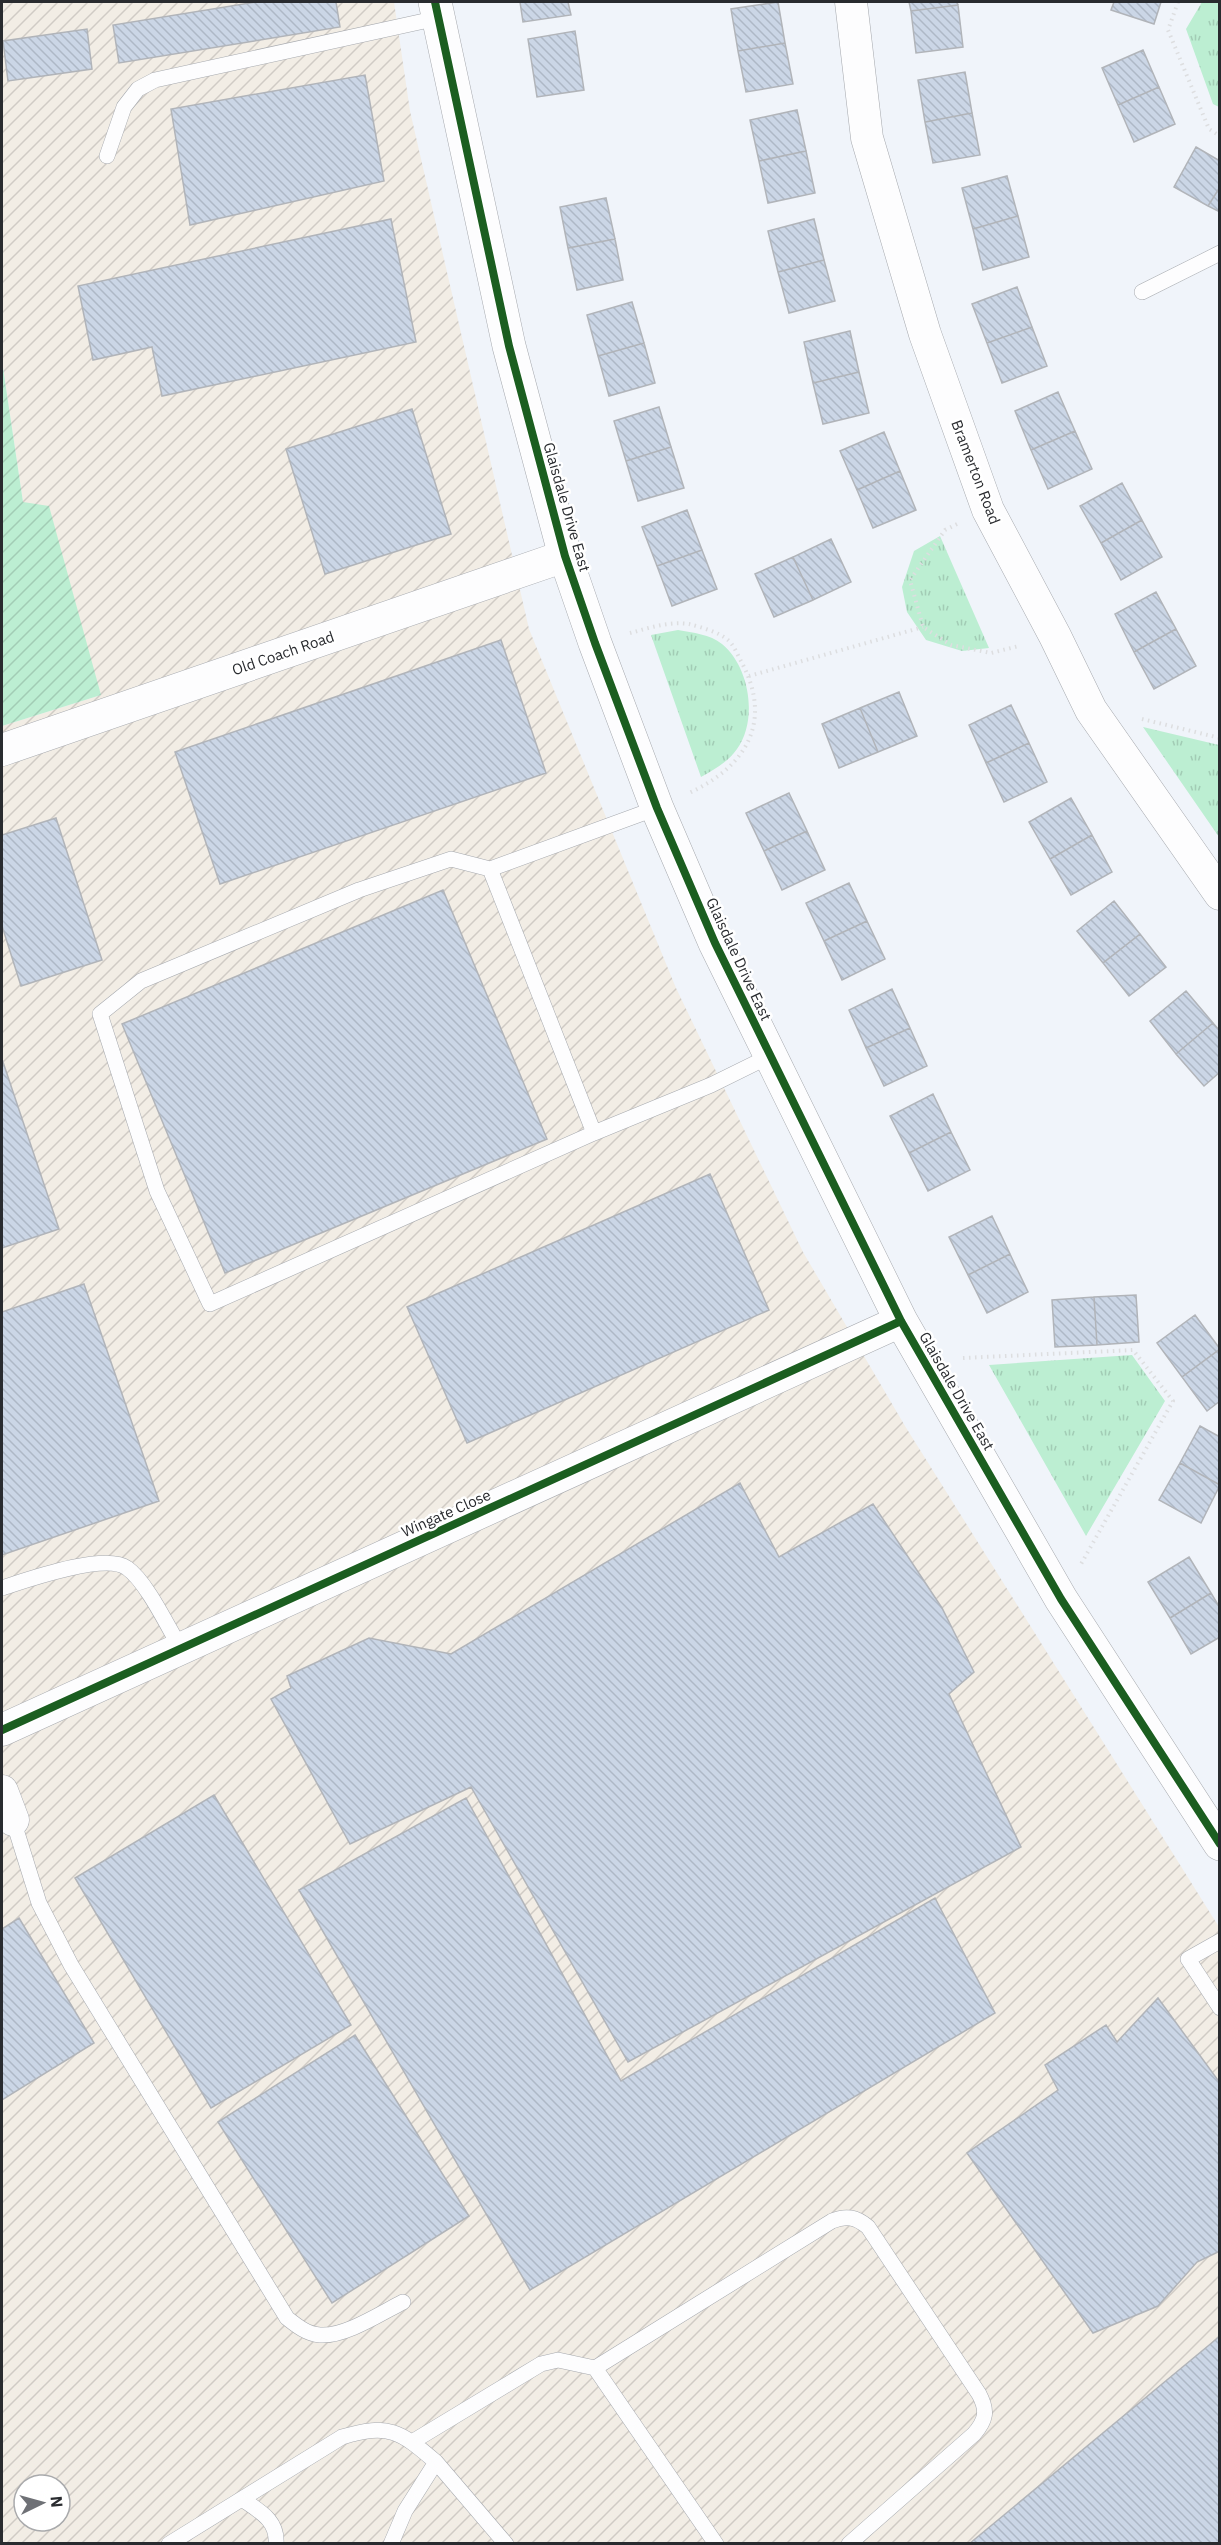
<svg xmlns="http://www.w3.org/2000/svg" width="1221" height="2545" font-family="'IBM Plex Sans',sans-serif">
	<defs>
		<pattern id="industrial-furrows" width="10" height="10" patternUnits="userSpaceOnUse" patternTransform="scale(1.5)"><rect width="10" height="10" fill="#f2ede5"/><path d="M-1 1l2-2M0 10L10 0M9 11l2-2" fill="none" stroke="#d0cbc5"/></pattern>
		<pattern id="grass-tufts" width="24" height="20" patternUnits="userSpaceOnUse" patternTransform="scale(1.5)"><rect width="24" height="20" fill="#bceed2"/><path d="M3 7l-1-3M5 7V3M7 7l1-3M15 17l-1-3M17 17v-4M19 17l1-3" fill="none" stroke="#a2ccb5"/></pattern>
		<pattern id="garden-furrows" width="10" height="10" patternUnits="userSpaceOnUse" patternTransform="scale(1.5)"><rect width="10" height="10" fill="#bceed2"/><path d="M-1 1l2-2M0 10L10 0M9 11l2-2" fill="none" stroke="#a2ccb5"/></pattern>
		<pattern id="building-back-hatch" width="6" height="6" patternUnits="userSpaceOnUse" patternTransform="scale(1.5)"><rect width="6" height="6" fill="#cbd6e6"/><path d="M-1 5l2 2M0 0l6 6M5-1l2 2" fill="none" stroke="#aeb8c6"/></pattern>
	</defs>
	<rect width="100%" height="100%" fill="#f0f4fa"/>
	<path fill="url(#industrial-furrows)" fill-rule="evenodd" d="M2 2H394L410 111 529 629 676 988 803 1252 905 1426 1219 1927V2543L2 2544V726L101 695 23 502 2 361ZM24 2485H60V2521H24Z"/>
	<path fill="url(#grass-tufts)" d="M1202 2H1219V107L1213 104 1186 29Z
		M940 536 989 648 962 651 926 640 907 612 902 587 914 551Z
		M678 630C693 633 710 634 722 644 750 667 758 720 737 749 728 762 715 769 701 777L651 635Z
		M1143 727 1219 745V837Z
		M1132 1355 1165 1401 1086 1536 989 1365Z"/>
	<path fill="url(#garden-furrows)" d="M2 361 23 502 49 506 101 695 2 726Z"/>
	<path fill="url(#building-back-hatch)" stroke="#b1b4b9" stroke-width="1.5" d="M256 2H336L340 27 119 63 113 25Z
		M520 2H568L571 15 523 22Z
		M778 2 785 43 738 51 731 9Z
		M909 2H957L958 5 911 11Z
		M1114 2H1161L1154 24 1111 10Z
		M958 5 963 47 916 53 911 11Z
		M87 29 92 69 8 81 3 41Z
		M575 31 584 90 537 97 528 39Z
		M785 43 793 84 746 92 738 51Z
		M1143 50 1159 87 1118 105 1102 68Z
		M965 72 972 113 925 122 918 80Z
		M365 75 384 181 190 225 171 109Z
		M1159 87 1175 124 1134 142 1118 105Z
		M797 110 806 151 759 161 750 120Z
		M972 113 980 155 933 163 925 122Z
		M1196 147 1220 161V187L1208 206 1174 187Z
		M806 151 815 193 768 203 759 161Z
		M1007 176 1018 216 973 229 962 188Z
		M1220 187V212L1208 206Z
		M606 198 615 239 568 248 560 207Z
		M1018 216 1029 257 983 270 973 229Z
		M391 219 416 342 162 396 152 347 93 360 78 286Z
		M814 219 824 260 778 272 768 231Z
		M615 239 623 280 577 290 568 248Z
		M824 260 835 301 789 313 778 272Z
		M1017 287 1032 327 987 343 972 304Z
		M632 302 644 343 598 356 587 315Z
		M1032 327 1047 366 1002 383 987 343Z
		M850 331 859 372 813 383 804 342Z
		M644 343 655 383 609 396 598 356Z
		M859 372 869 413 823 424 813 383Z
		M1058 392 1075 431 1031 450 1015 411Z
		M659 407 671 447 626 461 614 421Z
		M412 409 451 534 325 574 286 449Z
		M1075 431 1092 469 1048 489 1031 450Z
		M884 432 900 471 857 490 840 451Z
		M671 447 684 488 638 501 626 461Z
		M900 471 916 510 873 528 857 490Z
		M1122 483 1142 520 1101 543 1080 506Z
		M687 510 702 550 657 566 642 527Z
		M1142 520 1162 557 1121 580 1101 543Z
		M831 539 851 582 813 600 793 557Z
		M702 550 717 589 672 606 657 566Z
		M793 557 813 600 774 617 755 574Z
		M1156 592 1176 629 1134 652 1115 614Z
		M1176 629 1196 666 1154 689 1134 652Z
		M501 640 546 773 220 884 175 752Z
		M899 692 917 736 878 752 860 708Z
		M1011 705 1029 743 986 763 969 725Z
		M860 708 878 752 839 768 822 724Z
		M1029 743 1047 782 1004 802 986 763Z
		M789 793 807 831 764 851 746 813Z
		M1071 798 1092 835 1050 859 1029 822Z
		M56 818 102 960 21 986 2 926V835Z
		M807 831 825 870 782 890 764 851Z
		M1092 835 1112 872 1071 895 1050 859Z
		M849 883 867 921 824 941 806 903Z
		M443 890 547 1139 225 1273 122 1024Z
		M1114 901 1140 934 1103 963 1077 931Z
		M867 921 885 959 842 980 824 941Z
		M1140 934 1166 967 1129 996 1103 963Z
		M892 989 910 1028 866 1048 849 1010Z
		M1186 991 1213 1023 1176 1054 1150 1021Z
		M1213 1023 1220 1031V1072L1204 1086 1176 1054Z
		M910 1028 927 1066 884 1086 866 1048Z
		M2 1059 59 1229 2 1248Z
		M933 1094 951 1132 909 1153 890 1116Z
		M951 1132 970 1170 928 1191 909 1153Z
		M710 1174 769 1310 467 1443 407 1307Z
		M992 1216 1010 1254 968 1275 949 1237Z
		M1010 1254 1028 1292 987 1313 968 1275Z
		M84 1284 159 1501 2 1555V1312Z
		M1136 1295 1139 1342 1097 1345 1094 1297Z
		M1094 1297 1097 1345 1055 1347 1052 1300Z
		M1195 1315 1220 1349 1182 1377 1157 1343Z
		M1220 1349V1401L1207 1411 1182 1377Z
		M1200 1426 1220 1437V1485L1180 1463Z
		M1180 1463 1220 1485 1201 1523 1159 1500Z
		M740 1483 779 1557 873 1504 942 1608 974 1672 949 1694 1021 1847 628 2062 471 1787 350 1844 271 1699 291 1688 287 1676 369 1638 451 1654Z
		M1189 1557 1211 1593 1170 1618 1148 1582Z
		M1211 1593 1220 1608V1637L1191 1654 1170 1618Z
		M214 1795 351 2025 211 2108 75 1878Z
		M466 1798 621 2081 935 1898 995 2013 530 2290 299 1890Z
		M19 1918 94 2043 2 2100V1929Z
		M1158 1998 1220 2083V2251L1197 2262 1158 2306 1093 2333 967 2153 1058 2090 1045 2065 1106 2025 1117 2042Z
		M355 2035 469 2216 332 2303 218 2122Z
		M1220 2336V2544H969Z"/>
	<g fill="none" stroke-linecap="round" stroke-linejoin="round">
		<g stroke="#a6a9ae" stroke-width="16">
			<path id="lane" d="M107 156 124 107 138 89 155 80 438 18
				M1142 292 1220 253
				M490 869 451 859 359 890 141 981 100 1014 157 1191 210 1304 594 1133 711 1085 770 1056
				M594 1133 490 869 657 808
				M2 1588C27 1580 105 1552 127 1568 146 1581 168 1627 181 1649
				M13 1820 39 1903 71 1965 287 2318C297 2326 307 2334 320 2335 345 2337 381 2313 403 2302
				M1220 1941 1188 1959 1220 2008
				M595 2368 716 2544
				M412 2442 541 2364 558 2360 595 2368 832 2221C846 2215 856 2217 868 2227L979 2394C988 2411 986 2420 974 2434L849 2544
				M242 2499C259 2511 278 2520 276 2544
				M169 2544 342 2437C389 2423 400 2431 436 2462
				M391 2544 405 2511 436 2462 506 2544"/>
		</g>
		<g stroke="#a6a9ae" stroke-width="33">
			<path id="street" d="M851 2 867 138 925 334 988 510 1055 636 1091 710 1220 894
				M2 750 565 556
				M2 1730 901 1321
				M2 1791 13 1820"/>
		</g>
		<g stroke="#a6a9ae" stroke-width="34">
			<path id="secondary" d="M435 2 509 346 565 556 595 643 657 808 715 943 901 1321 1061 1599 1220 1844"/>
		</g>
		<path stroke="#dddee0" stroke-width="4" stroke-dasharray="1.5 4.5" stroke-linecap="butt" d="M1178 2 1168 30 1209 129 1220 136
			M957 524 945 530 910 580 923 627 951 645 991 653 1019 646
			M630 633C649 628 669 621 689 624 700 627 719 632 728 640 734 645 738 656 742 663 773 722 746 767 689 793
			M749 676 923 627
			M1142 719 1220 738
			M963 1358 1133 1350 1173 1401 1081 1564"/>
		<use href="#lane" stroke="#fdfdfe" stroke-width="15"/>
		<use href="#street" stroke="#fdfdfe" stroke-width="32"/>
		<use href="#secondary" stroke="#fdfdfe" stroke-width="33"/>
		<g stroke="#fff" stroke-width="11">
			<path id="cycleway" d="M435 2 509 346 565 556 595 643 657 808 715 943 901 1321 1061 1599 1220 1844
				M2 1730 901 1321"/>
		</g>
		<use href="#cycleway" stroke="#1b5e20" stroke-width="8"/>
	</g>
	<g text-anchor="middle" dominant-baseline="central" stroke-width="5" stroke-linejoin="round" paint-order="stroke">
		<g font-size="15" fill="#292b2f" stroke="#fff">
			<text transform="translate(976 472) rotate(69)">Bramerton Road</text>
			<text transform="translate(567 507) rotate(74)">Glaisdale Drive East</text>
			<text transform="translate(283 653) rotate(-19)">Old Coach Road</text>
			<text transform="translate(739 959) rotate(65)">Glaisdale Drive East</text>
			<text transform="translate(957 1391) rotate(60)">Glaisdale Drive East</text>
			<text transform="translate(446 1513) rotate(-24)">Wingate Close</text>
		</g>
	</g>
	<rect width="1221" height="2545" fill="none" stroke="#292b2f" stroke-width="6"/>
	<g transform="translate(42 2503) rotate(85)"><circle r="28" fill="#ffffff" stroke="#a9aaac" stroke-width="1.5"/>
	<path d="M0-4.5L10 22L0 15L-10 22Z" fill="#6f7176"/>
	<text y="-9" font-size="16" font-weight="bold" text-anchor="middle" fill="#292b2f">N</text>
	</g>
</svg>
